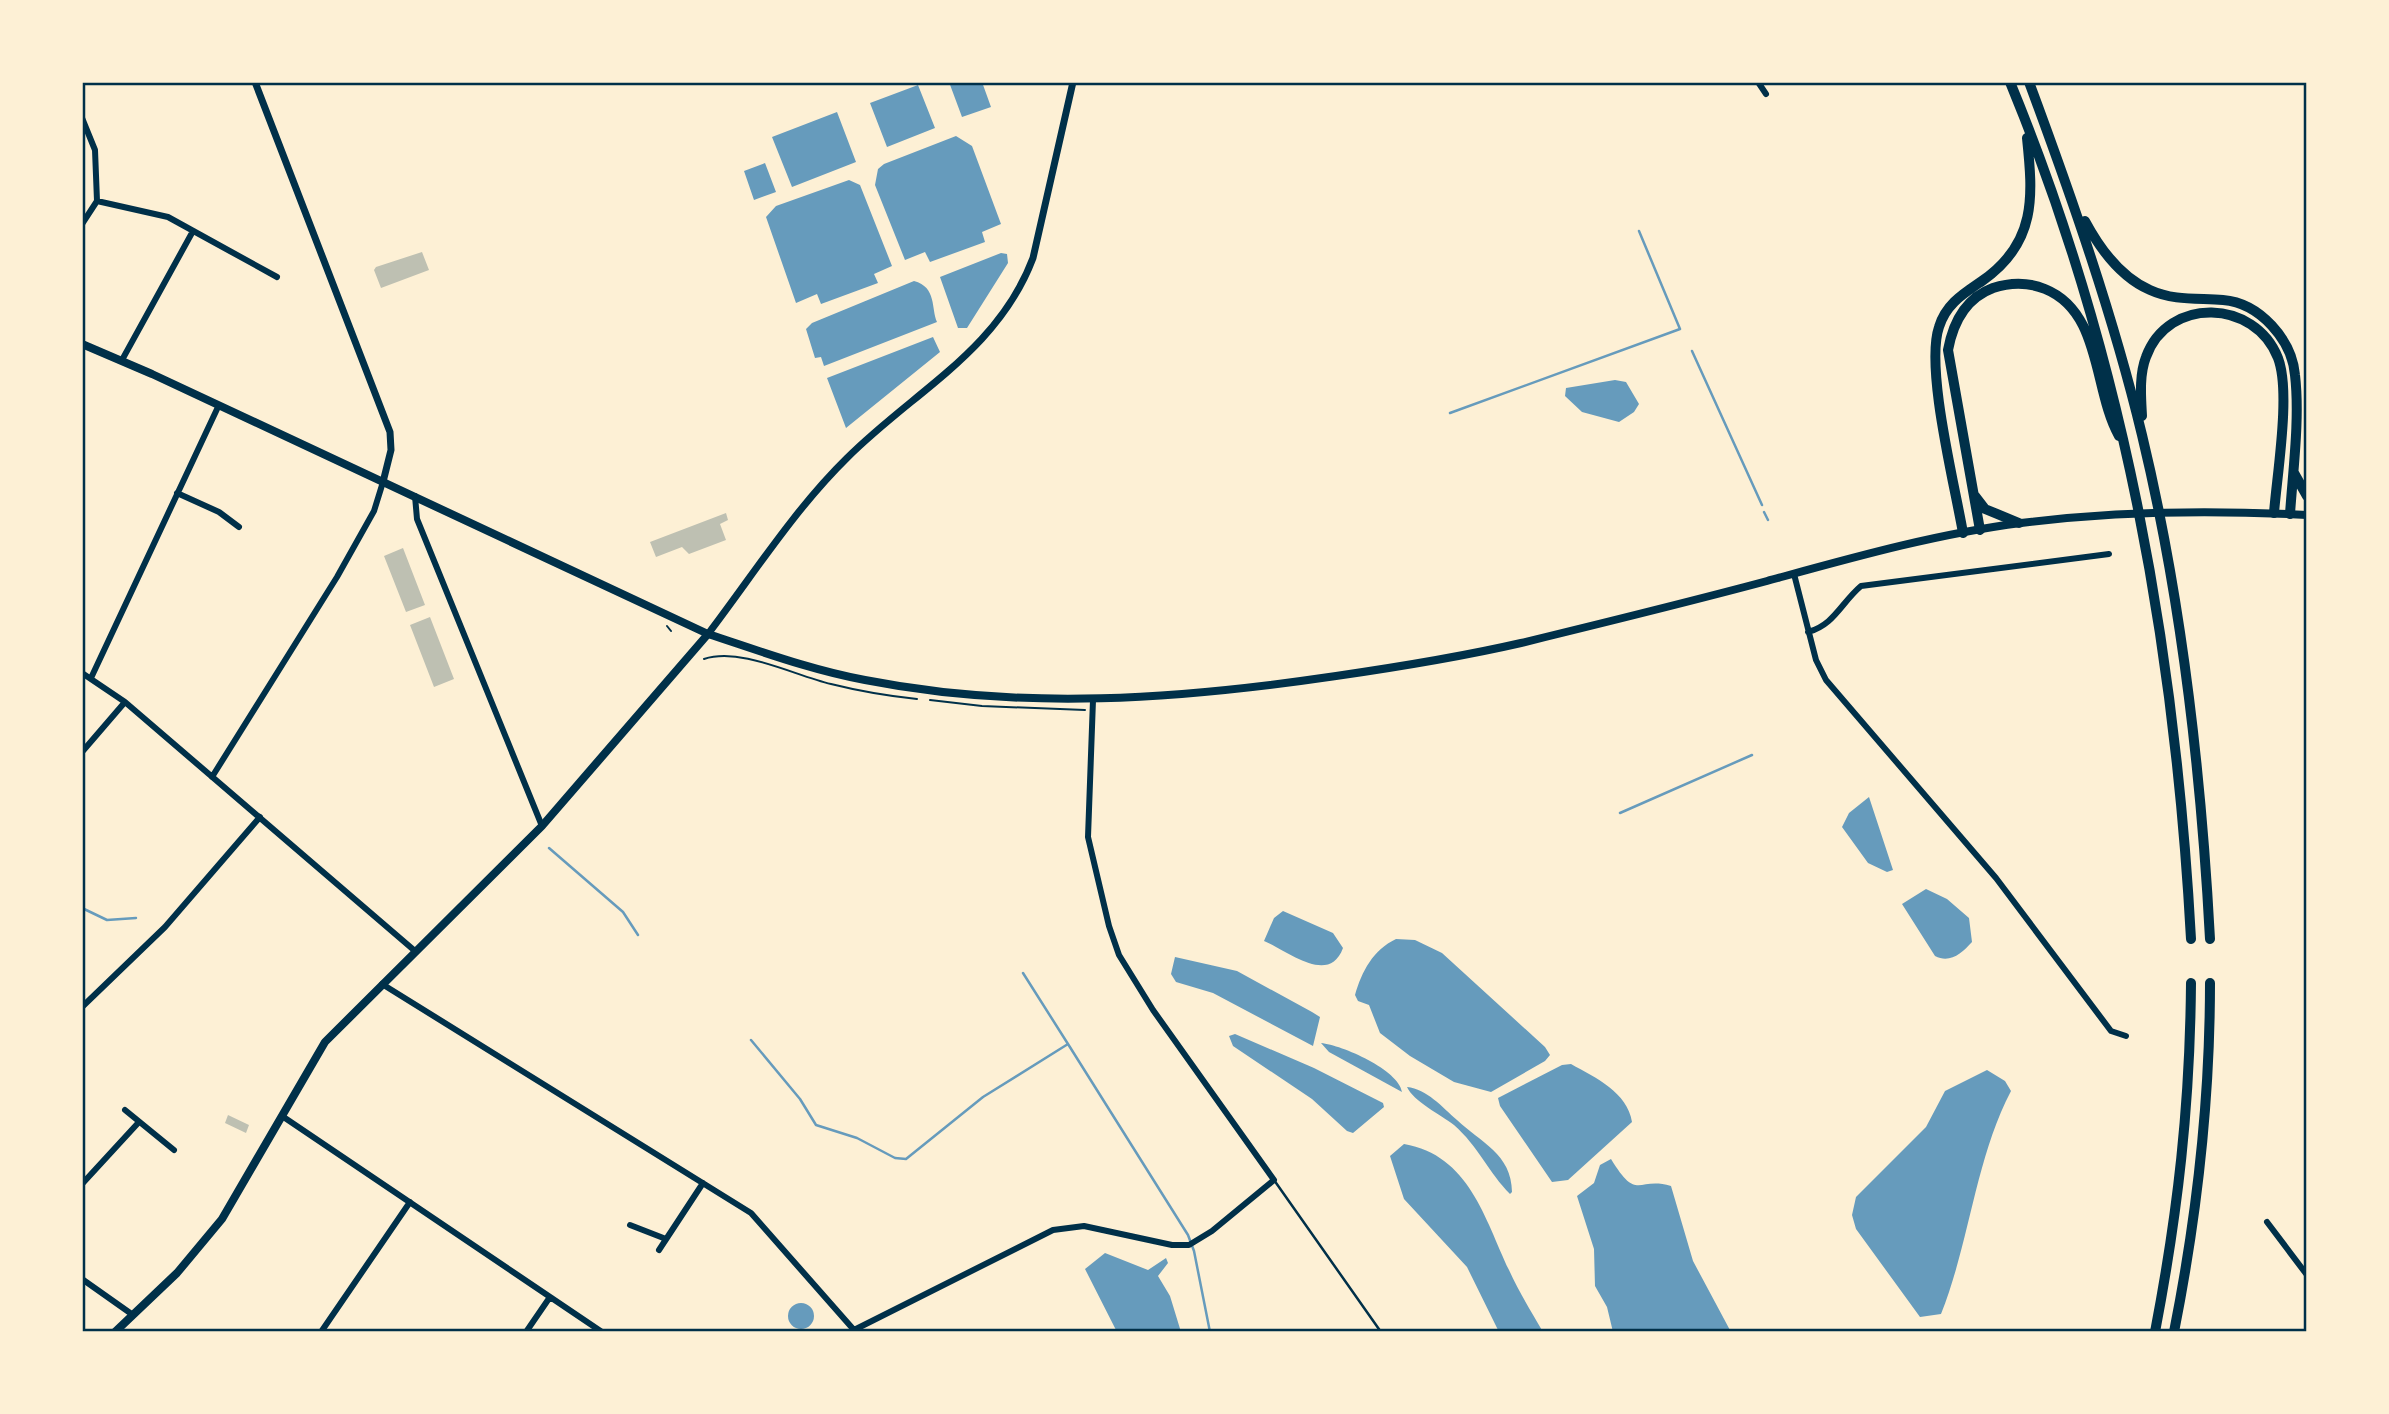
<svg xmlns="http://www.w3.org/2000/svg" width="2389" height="1414" font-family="'Times New Roman',serif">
	<rect width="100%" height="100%" fill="#fdf0d5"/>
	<path fill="#669bbc" d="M949 82H982L991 107 962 117Z
		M918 85 935 128 887 147 870 103Z
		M837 112 856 162 792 187 772 137Z
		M956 136 972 146 1001 224 982 232 985 242 930 262 925 252 905 260 875 185 878 169 884 164Z
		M765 163 776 192 754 200 744 171Z
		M849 180 860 185 892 266 874 274 878 283 821 304 817 294 796 303 766 217 776 206Z
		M1001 253 1007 254 1008 263 967 328H958L940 277Z
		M914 281C937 287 931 309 937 322L824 366 821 357 815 358 806 329 812 323Z
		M933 337 940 352 846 428 827 378Z
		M1615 380 1626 382 1639 404 1634 412 1619 422 1582 412 1565 396 1566 388Z
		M1869 797 1893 870 1887 872 1868 863 1842 827 1849 813Z
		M1926 889 1947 899 1969 918 1972 942C1962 953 1950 964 1935 956L1902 904Z
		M1283 911 1333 933 1343 948C1329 986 1288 951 1264 941L1274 918Z
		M1396 939 1415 940 1442 953 1545 1047 1550 1055 1545 1061 1491 1092 1454 1082 1410 1056 1380 1033 1369 1005 1358 1001 1355 995C1362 971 1373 950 1396 939Z
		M1175 957 1237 971 1312 1012 1320 1017 1313 1046 1213 993 1176 982 1171 974Z
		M1235 1034 1314 1068 1383 1103 1384 1107 1353 1133 1347 1131 1312 1099 1233 1046 1229 1036Z
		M1321 1043C1342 1045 1399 1070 1402 1092L1329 1052Z
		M1571 1064C1596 1078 1627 1092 1632 1122L1568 1180 1552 1182 1500 1106 1498 1098 1562 1065Z
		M1987 1070 2005 1081 2011 1091C1975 1160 1970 1241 1941 1314L1920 1317 1856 1229 1852 1215 1856 1197 1926 1127 1945 1091Z
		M1407 1087C1427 1089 1442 1107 1457 1120 1480 1142 1512 1154 1512 1192L1510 1194C1489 1173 1478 1146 1454 1125 1441 1115 1413 1101 1407 1087Z
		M1404 1144C1469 1155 1485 1219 1509 1270 1519 1292 1531 1311 1543 1332H1499L1467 1267 1404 1199 1390 1156Z
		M1611 1159C1638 1203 1637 1176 1671 1186L1693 1261 1731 1332H1613L1607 1307 1595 1286 1594 1249 1577 1196 1594 1183 1600 1165Z
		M1105 1253 1148 1270 1166 1258 1168 1263 1158 1276 1170 1296 1181 1332H1117L1085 1269Z
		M788 1316a13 13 0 1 1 26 0a13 13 0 1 1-26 0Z"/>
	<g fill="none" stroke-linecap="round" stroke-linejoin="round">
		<path stroke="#669bbc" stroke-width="2.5" d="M1692 351 1762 505
			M1450 413 1680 329 1639 231
			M1764 512 1768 520
			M1620 813 1752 755
			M549 848 623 912 638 935
			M82 908 107 920 136 918
			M1023 973 1068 1044
			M751 1040 800 1099 816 1125 857 1138 895 1158 906 1159 983 1097 1068 1044 1188 1235 1194 1251 1210 1332"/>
	</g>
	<path fill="#bec0b2" d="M422 252 429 270 381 288 374 270 376 267Z
		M726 513 728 520 720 524 726 540 689 554 682 547 656 557 650 542Z
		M403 548 425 605 406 612 384 556Z
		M430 617 454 679 434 687 410 625Z
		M228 1115 249 1125 246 1133 225 1123Z"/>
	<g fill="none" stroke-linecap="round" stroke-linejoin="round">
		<path stroke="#003049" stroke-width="2" d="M667 626 671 631
			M704 659C741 647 793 675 831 684 859 691 888 696 917 699
			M930 700 982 706 1085 710"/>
		<path stroke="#003049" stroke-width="2.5" d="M1274 1180 1381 1332"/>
		<path stroke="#003049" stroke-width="6" d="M1758 82 1766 94
			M82 118 95 150 97 201
			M97 201 168 217 277 277
			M82 224 97 201
			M122 360 193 231
			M177 493 219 512 239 527
			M415 496 417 519 542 826
			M1794 574 1816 660 1826 680 1996 878 2111 1031 2126 1036
			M1808 632C1834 625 1841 603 1861 586L2109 554
			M82 673 125 702 415 951
			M91 678 218 407
			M82 752 125 702
			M212 777 337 577 374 511 383 482
			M382 984 751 1213 854 1330
			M82 1007 165 927 260 817
			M125 1110 174 1150
			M282 1116 602 1332
			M82 1184 139 1122
			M2267 1222 2307 1275
			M630 1225 666 1239
			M659 1250 703 1183
			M82 1279 133 1315
			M321 1332 410 1202
			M526 1332 550 1297
			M850 1332 1053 1230 1084 1226 1172 1245H1189L1212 1231 1274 1180 1153 1010 1119 955 1109 926 1088 837 1093 700"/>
		<path stroke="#003049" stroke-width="7" d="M255 82 390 432 391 450 383 482
			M708 634C753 575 794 510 847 458 914 391 998 351 1033 258L1073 82"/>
		<path stroke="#003049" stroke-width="8" d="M82 344 152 374 708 634C760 651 811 670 865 680 1022 711 1180 699 1336 676 1398 667 1460 657 1521 643 1603 623 1685 603 1767 581 1851 558 1935 534 2021 523 2116 511 2212 510 2307 515
			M115 1332 177 1273 222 1219 325 1042 542 826 708 634"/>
		<path stroke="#003049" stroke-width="10" d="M2010 82C2123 356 2175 645 2191 939
			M2029 82C2072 198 2113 315 2142 435 2182 601 2201 769 2210 939
			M2085 221C2100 249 2120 277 2150 290 2174 301 2198 298 2223 300 2260 303 2292 340 2295 375 2300 418 2293 470 2290 514
			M2142 416C2141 397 2139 375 2146 357 2168 296 2255 299 2278 358 2291 392 2277 474 2274 513
			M2294 473 2307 496
			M1975 496 1985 509 2019 523
			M1980 530 1948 350C1953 323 1966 298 1993 288 2011 282 2028 282 2045 289 2102 312 2093 390 2119 436
			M1963 533C1955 486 1925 368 1939 327 1946 304 1963 294 1982 281 2037 243 2033 196 2027 138
			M2155 1332C2178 1212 2190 1105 2191 983
			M2174 1332C2197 1216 2210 1101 2210 983"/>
	</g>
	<rect width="2389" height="1414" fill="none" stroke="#fdf0d5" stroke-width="168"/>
	<rect x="84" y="84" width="2221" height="1246" fill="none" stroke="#003049" stroke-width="2.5"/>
</svg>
